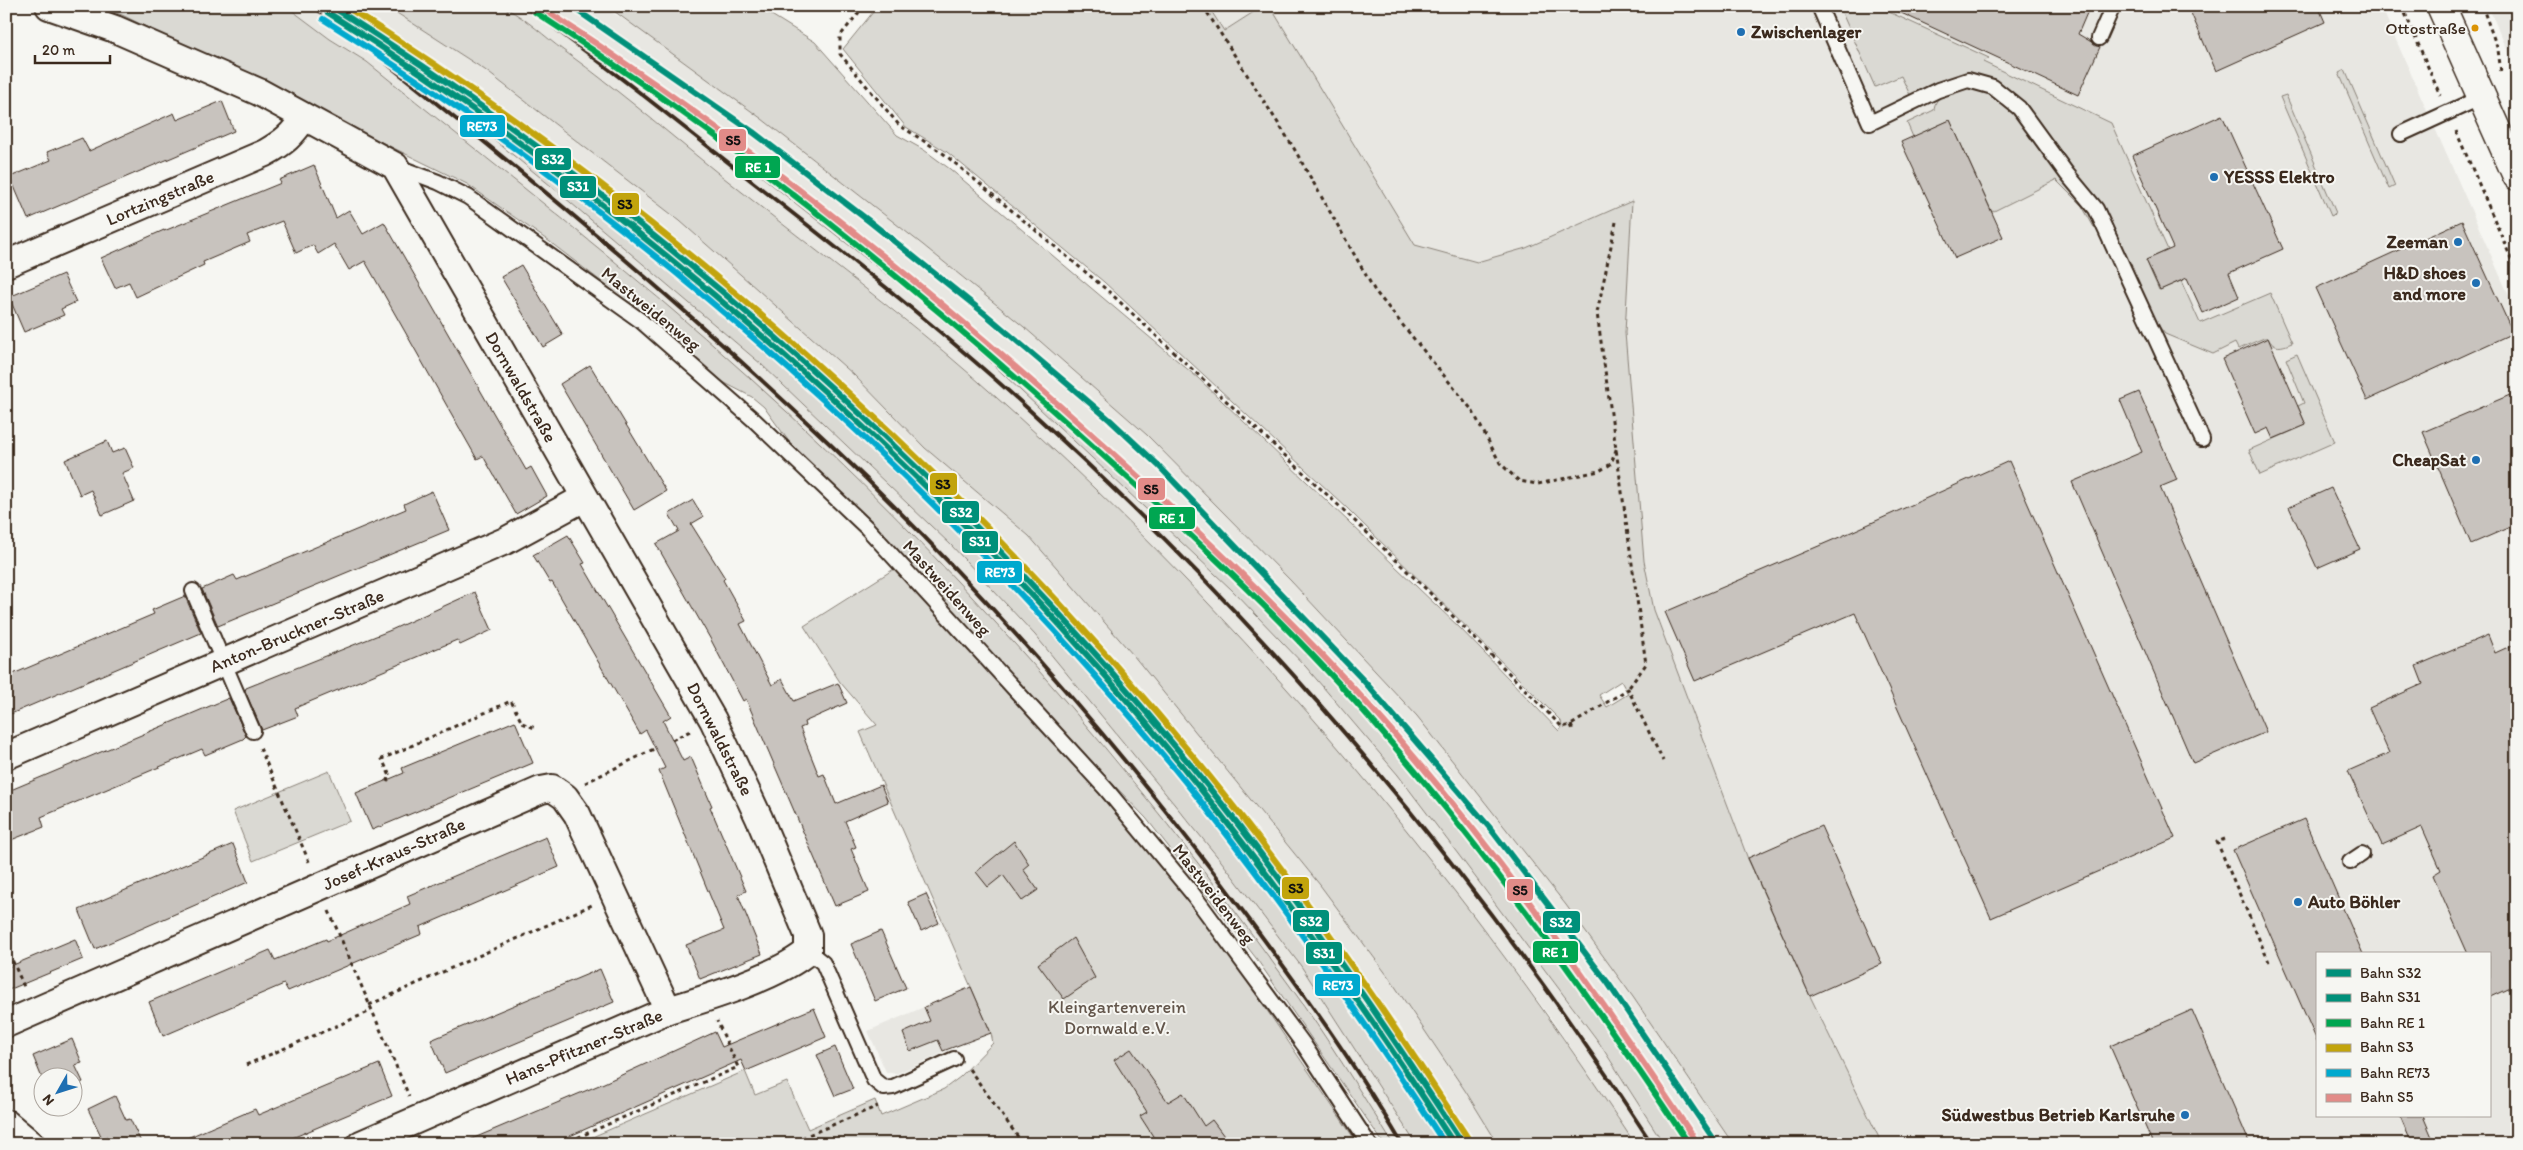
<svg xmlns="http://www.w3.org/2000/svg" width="2523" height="1150" font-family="Itim,sans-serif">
	<rect width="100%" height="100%" fill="#f6f6f2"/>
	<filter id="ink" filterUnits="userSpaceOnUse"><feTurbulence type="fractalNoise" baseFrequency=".02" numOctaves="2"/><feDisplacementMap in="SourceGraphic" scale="10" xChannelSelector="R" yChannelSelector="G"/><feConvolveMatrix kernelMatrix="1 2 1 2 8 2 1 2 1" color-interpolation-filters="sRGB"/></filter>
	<g filter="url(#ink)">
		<path fill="#e8e7e2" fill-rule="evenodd" d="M286 6H386L485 70 680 221 854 375 925 448 1029 536 1130 650 1320 885 1390 979 1466 1092 1498 1144H1450L1348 986 1184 770 1114 687 1040 608 922 482 853 416 707 290 626 225 418 75 417 77 551 186 761 364 951 545 1035 635 1221 861 1301 966 1416 1144H1393L1292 989 1123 767 936 560 826 449 649 289 367 62 330 39Z
			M504 6H601L647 33 762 119 923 245 1024 327 1147 435 1291 581 1417 716 1566 905 1633 997 1733 1144H1686L1583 989 1522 906 1408 766 1314 661 1209 552 1126 474 988 349 786 189 729 151 910 293 986 358 1232 590 1306 667 1398 775 1458 854 1598 1042 1664 1144H1635L1550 1017 1499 949 1362 776 1274 676 1126 520 974 377 893 309 746 196 592 71Z
			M1208 6H1263L1224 31Z
			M1270 6H2381L2517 314V1144H1882L1810 996 1748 858 1654 610 1644 561 1625 333 1632 201 1526 248 1401 285 1414 245ZM2317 954H2489V1116H2317Z
			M2488 6H2517V72Z
			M924 1007 943 1053 896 1074 886 1072 868 1031Z"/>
		<path fill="#dad9d3" stroke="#8a8278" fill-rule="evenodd" d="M96 6H286L330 39 367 62C496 167 628 267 751 379 952 560 1132 767 1290 986 1327 1037 1360 1091 1393 1144H1384L1256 958 1146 818 1037 706 871 523 793 447 764 407 752 397 723 382 701 365 611 289 550 242 467 184 122 15Z
			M386 6C407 6 494 2 507 9 527 19 545 37 563 50 627 96 685 148 747 196 822 256 899 312 971 375 1226 598 1449 861 1635 1144H1498L1466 1092 1390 979 1320 885 1133 655 1029 536 925 448 854 375 680 221 485 70Z
			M607 6H757L815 42 897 135 924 150 950 169 1198 378 1459 627 1559 731 1562 727 1561 721 1348 509 1104 282 947 152 906 127 843 49 878 6H1208L1224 31 1263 6H1270L1415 245 1477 262 1526 248 1632 201 1625 333 1644 561 1654 610 1748 859 1810 996 1882 1144H1733L1633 997 1566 905 1417 716 1291 581 1147 435 1024 327 923 245 762 119ZM1621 681 1628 694 1607 707 1599 695Z
			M1839 6H1876L1989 58 1983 62 2111 123 2168 250 2146 260 2159 290 2181 281 2200 323 2270 293 2292 343C2282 347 2274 350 2268 338H2264L2238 349 2235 343 2213 354 2165 334 2155 321 2097 197 2071 168 2021 100 1995 81 1911 97 1901 76 1875 87Z
			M2345 70 2395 186 2389 189 2339 73Z
			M418 74C568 180 714 290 850 413 898 457 942 505 987 553 1055 623 1123 694 1184 770 1281 889 1368 1015 1450 1144H1416L1301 966 1221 861 1035 635 951 545 761 364 551 186 417 77Z
			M1964 85 1990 92 2006 103C2025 126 2095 204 2095 229L2082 206 2056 180 1992 212 1950 120 1913 137 1907 123 1934 110C1935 94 1951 90 1964 85Z
			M2286 95 2336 213 2331 216 2280 97Z
			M716 141C1099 406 1435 751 1686 1144H1664L1598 1041 1458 854 1398 775 1306 667 1232 590 986 358 910 293Z
			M2297 354 2335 442 2260 475 2249 450 2306 425 2298 406 2304 403 2286 359Z
			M894 569 1076 767 1200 912 1358 1144H576L745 1071 755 1095 787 1082 808 1129 875 1100 881 1116 944 1089 960 1077 993 1043 991 1033 860 732 877 725 840 682 804 626Z
			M329 771 350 821 253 861 233 811Z"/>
		<path fill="#c8c3be" stroke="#3b2a1e" d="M1886 6H2090L2078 34 2100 47 2078 95Z
			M2206 6H2318L2325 22 2216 71 2191 13Z
			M222 101 234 131 28 219 10 177 51 160 47 152 82 138 89 151 174 113 177 120Z
			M2222 115 2283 249 2229 273 2239 297 2203 313 2187 278 2160 290 2146 260 2173 248 2132 156Z
			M1950 120 2003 237 1955 258 1901 142Z
			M314 165 336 218 349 210 363 234 384 222 526 470 531 467 547 496 516 514 483 456 477 459 365 261 349 270 334 244 318 254 313 245 296 253 282 221 247 235 250 242 203 262 204 265 136 297 129 282 115 288 101 258 164 230V231L281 183 279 180Z
			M2462 221 2513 333 2367 400 2316 288Z
			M521 265 563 335 543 347 501 277Z
			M63 274 76 302 61 309 64 315 24 332 9 297Z
			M2268 338 2306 425 2273 439 2268 428 2255 434 2222 359Z
			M590 365 666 491 634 510 560 384Z
			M2139 392 2177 480 2160 487 2266 732 2193 763 2072 482 2142 452 2120 400Z
			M2517 392V524L2471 544 2423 432Z
			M107 441 112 453 125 448 134 468 122 473 134 501 102 515 91 490 80 495 65 460Z
			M2009 461 2175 838 1991 918 1855 613 1695 681 1665 612 1849 533Z
			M2331 488 2360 549 2317 568 2289 507Z
			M432 491 449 530 218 626 202 589 234 575 237 580 406 509 404 504Z
			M693 500 703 517 691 524 725 578 723 580 746 621 740 624 772 685 782 679 794 701 838 683 847 703 804 722 805 726 800 728 819 776 824 774 836 804 881 785 888 802 845 821 856 847 851 849 869 892 835 906 746 699 743 701 711 640 656 544 679 531 669 514Z
			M568 535 585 563 582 564 671 716 663 721 683 761 691 757 712 806 710 807 746 891 738 895 762 954 700 979 686 945 724 930 659 771 665 768 646 730 640 734 552 582 550 583 533 555Z
			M475 592 492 630 460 645 457 640 295 708 298 716 262 730 245 691 246 688 391 630Z
			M185 596 201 633 6 716V677L154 614 152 610Z
			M2488 635 2495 653 2517 643V985L2489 998V954H2468L2433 875 2441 870 2422 827 2382 845 2348 771 2389 753 2369 708 2423 684 2416 666Z
			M229 698 246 736 243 739 205 755 202 749 41 817 44 827 6 842V792Z
			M515 721 533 763 372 830 356 793 404 773 402 768Z
			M2304 819 2363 954H2317V1041L2233 850Z
			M1821 826 1882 964 1810 996 1748 858Z
			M546 837 559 867 420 927 422 934 288 991 284 984 163 1036 149 1002 270 950 275 960 326 939 327 941 410 904 407 896Z
			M1014 841 1029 864 1023 869 1038 890 1022 901 1003 875 988 887 976 872Z
			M233 844 248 882 95 949 79 910Z
			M926 894 939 923 921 931 908 902Z
			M881 931 906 988 875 1001 851 944Z
			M1073 938 1095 978 1064 999 1038 964Z
			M75 939 83 959 6 991V968Z
			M600 969 614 1002 445 1073 431 1040Z
			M971 987 991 1033 943 1051 938 1040 910 1051 903 1033 930 1021 924 1007Z
			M814 1008 826 1037 746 1071 741 1060 552 1144H460L604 1083 715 1032 722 1047Z
			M2192 1010 2250 1144H2153L2110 1046Z
			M72 1039 82 1063 75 1065 83 1082 72 1086V1078H42L33 1056Z
			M835 1047 853 1089 835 1096 817 1055Z
			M1131 1049 1168 1102 1183 1093 1204 1126 1212 1120 1230 1144H1158L1140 1116 1147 1112 1114 1060Z
			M379 1064 392 1096 278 1144H173L255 1109 258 1115Z
			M115 1096 126 1120 130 1119 142 1144H110L107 1136 102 1138 88 1109Z
			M2400 1116H2423L2435 1144H2412Z"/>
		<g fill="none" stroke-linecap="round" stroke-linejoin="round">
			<g stroke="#3b2a1e" stroke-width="18">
				<path id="service" d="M1819 6 1870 123 1938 90 1968 80 1993 87 2019 108 2067 174 2096 209 2202 439
					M2099 38 2113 6
					M2401 134 2482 97
					M398 167 438 182 468 197 641 321 755 421 867 528 1106 789 1192 893 1304 1045 1369 1144
					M193 591 253 731
					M2350 862 2362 854
					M808 951 823 963 874 1080 884 1088 893 1087 954 1059"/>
			</g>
			<g stroke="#3b2a1e" stroke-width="30">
				<path id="minor" d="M49 6 115 29 259 92 395 166 713 720 759 818 808 935V951C780 976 705 999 668 1010L361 1144
					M6 264 265 153C283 143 293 135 304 117
					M6 756 505 541 584 498
					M6 1024 541 790 552 788 565 797 577 814 668 1010
					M6 1123 31 1144"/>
			</g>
			<g stroke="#3b2a1e" stroke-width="31">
				<path id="secondary" d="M2441 6 2517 176"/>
			</g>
			<path stroke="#3b2a1e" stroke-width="3" stroke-dasharray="4 4" stroke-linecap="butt" d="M864 6 840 36V54L899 125 944 154 1107 290 1335 502 1426 589 1562 727 1571 725 1628 689 1663 761
				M1203 6 1292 145 1375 291 1472 410 1500 463 1519 481 1538 484 1599 471 1611 464 1617 447
				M2402 6 2440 95
				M2482 6 2498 50 2501 72
				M2456 131 2517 272
				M1616 222 1597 313 1646 664 1628 689
				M1571 725 1573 730
				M672 740 690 731
				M260 748 310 864
				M387 782 390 776 382 759 511 701 522 723 535 728
				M585 783 656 748
				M2225 839 2217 842 2269 962
				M329 911 409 1096
				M6 946 25 989
				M369 1005 592 905
				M246 1065 371 1011
				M969 1069 1023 1144
				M563 1144 738 1067 717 1021
				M787 1144 878 1106"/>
			<use href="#service" stroke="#f6f6f2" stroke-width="14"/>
			<use href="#minor" stroke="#f6f6f2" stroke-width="26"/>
			<use href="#secondary" stroke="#f6f6f2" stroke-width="28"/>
			<path stroke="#3b2a1e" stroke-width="4" d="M313 6C491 144 666 288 829 443 972 578 1102 726 1221 882 1285 967 1348 1052 1402 1144
				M524 6C601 61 675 120 749 179 842 252 936 325 1024 405 1264 622 1476 872 1652 1144"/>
			<g stroke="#f6f6f2" stroke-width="10">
				<path id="rail-1" d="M331 6C658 212 954 475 1198 774 1294 892 1380 1017 1463 1144
					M571 6 753 132 869 221 984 313 1110 420 1158 465 1364 681 1490 828 1608 983 1717 1144"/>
			</g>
			<g stroke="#f6f6f2" stroke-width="10">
				<path id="rail-2" d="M327 12C649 215 956 486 1195 782 1288 898 1373 1019 1454 1144"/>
			</g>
			<g stroke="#f6f6f2" stroke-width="10">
				<path id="rail-3" d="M535 12C737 142 918 288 1096 449 1195 538 1294 629 1381 731 1494 861 1593 1001 1689 1144"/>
			</g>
			<g stroke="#f6f6f2" stroke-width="10">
				<path id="rail-4" d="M345 6C664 206 969 480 1206 772 1301 889 1387 1013 1469 1140"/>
			</g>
			<g stroke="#f6f6f2" stroke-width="10">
				<path id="rail-5" d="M323 19C648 223 944 486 1187 784 1280 899 1364 1020 1445 1144"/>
			</g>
			<g stroke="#f6f6f2" stroke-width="10">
				<path id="rail-6" d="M539 6C733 131 907 269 1079 423 1185 518 1289 615 1384 722 1500 854 1601 998 1698 1144"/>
			</g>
			<use href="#rail-1" stroke="#00907a" stroke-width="6"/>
			<use href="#rail-2" stroke="#00907a" stroke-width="6"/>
			<use href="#rail-3" stroke="#00a651" stroke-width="6"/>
			<use href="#rail-4" stroke="#c2a40c" stroke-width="6"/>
			<use href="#rail-5" stroke="#00a9ce" stroke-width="6"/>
			<use href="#rail-6" stroke="#e28b88" stroke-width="6"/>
		</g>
	</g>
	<circle fill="#db9304" stroke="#f6f6f2" stroke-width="2" cx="2475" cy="28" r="4.5"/>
	<g fill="#1f6fb2" stroke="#f6f6f2" stroke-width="2">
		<circle cx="1741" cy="32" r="5"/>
		<circle cx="2214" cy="177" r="5"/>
		<circle cx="2458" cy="242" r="5"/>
		<circle cx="2476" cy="283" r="5"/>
		<circle cx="2476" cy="460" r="5"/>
		<circle cx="2298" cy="902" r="5"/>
		<circle cx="2185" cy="1115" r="5"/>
	</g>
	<g text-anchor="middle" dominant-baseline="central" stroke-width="4" stroke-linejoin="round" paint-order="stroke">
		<g font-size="17" fill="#3b2a1e" stroke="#f6f6f2" text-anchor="end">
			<text x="2466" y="28">Ottostraße</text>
		</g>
		<g font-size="18" font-weight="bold" fill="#3b2a1e" stroke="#f6f6f2" text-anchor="end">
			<text x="1751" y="32" text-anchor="start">Zwischenlager</text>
			<text x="2224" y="177" text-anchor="start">YESSS Elektro</text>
			<text x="2448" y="242">Zeeman</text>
			<text x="2466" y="273">H&amp;D shoes<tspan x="2466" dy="21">and more</tspan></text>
			<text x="2466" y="460">CheapSat</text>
			<text x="2308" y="902" text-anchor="start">Auto Böhler</text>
			<text x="2175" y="1115">Südwestbus Betrieb Karlsruhe</text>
		</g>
		<g font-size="18" fill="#3b2a1e" stroke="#f6f6f2">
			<text transform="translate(160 198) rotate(-23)">Lortzingstraße</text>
			<text transform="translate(651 309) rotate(39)">Mastweidenweg</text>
			<text transform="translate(521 387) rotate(60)">Dornwaldstraße</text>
			<text transform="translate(947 588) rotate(48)">Mastweidenweg</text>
			<text transform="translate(297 631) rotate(-23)">Anton-Bruckner-Straße</text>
			<text transform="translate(720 739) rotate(63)">Dornwaldstraße</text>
			<text transform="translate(394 854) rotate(-24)">Josef-Kraus-Straße</text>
			<text transform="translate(1214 894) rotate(52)">Mastweidenweg</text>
			<text transform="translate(584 1047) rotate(-23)">Hans-Pfitzner-Straße</text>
		</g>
		<g font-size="18" fill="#63564b" stroke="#f6f6f2">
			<text x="1117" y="1007">Kleingartenverein<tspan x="1117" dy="21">Dornwald e.V.</tspan></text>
		</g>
	</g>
	<g stroke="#f6f6f2" stroke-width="2">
		<rect x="459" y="114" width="47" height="24" rx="5" fill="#00a9ce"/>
		<rect x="718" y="128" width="29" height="24" rx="5" fill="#e28b88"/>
		<rect x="534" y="147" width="38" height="24" rx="5" fill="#00907a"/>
		<rect x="734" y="155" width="47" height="24" rx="5" fill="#00a651"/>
		<rect x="559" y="175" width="38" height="24" rx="5" fill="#00907a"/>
		<rect x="611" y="192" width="29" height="24" rx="5" fill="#c2a40c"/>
		<rect x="929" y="472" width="29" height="24" rx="5" fill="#c2a40c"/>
		<rect x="1137" y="477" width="29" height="24" rx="5" fill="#e28b88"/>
		<rect x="941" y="500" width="39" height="24" rx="5" fill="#00907a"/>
		<rect x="1148" y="506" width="48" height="24" rx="5" fill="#00a651"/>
		<rect x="961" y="530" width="38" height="24" rx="5" fill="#00907a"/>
		<rect x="976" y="560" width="47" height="24" rx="5" fill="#00a9ce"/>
		<rect x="1281" y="876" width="29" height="24" rx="5" fill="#c2a40c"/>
		<rect x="1506" y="878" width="28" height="24" rx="5" fill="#e28b88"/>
		<rect x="1292" y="909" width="38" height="24" rx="5" fill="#00907a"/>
		<rect x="1542" y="910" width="39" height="24" rx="5" fill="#00907a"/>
		<rect x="1532" y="940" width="47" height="24" rx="5" fill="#00a651"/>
		<rect x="1305" y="941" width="38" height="24" rx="5" fill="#00907a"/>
		<rect x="1314" y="973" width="47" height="24" rx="5" fill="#00a9ce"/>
	</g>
	<g font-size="14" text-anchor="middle" font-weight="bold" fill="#fff">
		<text x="482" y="131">RE73</text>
		<text x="553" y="164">S32</text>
		<text x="758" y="172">RE 1</text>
		<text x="578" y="191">S31</text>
		<text x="961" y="517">S32</text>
		<text x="1172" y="523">RE 1</text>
		<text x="980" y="546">S31</text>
		<text x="1000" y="577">RE73</text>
		<text x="1311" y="926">S32</text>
		<text x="1561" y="927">S32</text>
		<text x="1555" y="957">RE 1</text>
		<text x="1324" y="958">S31</text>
		<text x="1338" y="990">RE73</text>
	</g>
	<g font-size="14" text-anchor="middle" font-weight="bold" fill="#111">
		<text x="733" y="145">S5</text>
		<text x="625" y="209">S3</text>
		<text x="943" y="489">S3</text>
		<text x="1151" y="494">S5</text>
		<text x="1296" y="893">S3</text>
		<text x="1520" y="895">S5</text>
	</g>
	<rect width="2523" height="1150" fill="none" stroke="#f6f6f2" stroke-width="25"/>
	<rect x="12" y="12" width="2498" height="1125" fill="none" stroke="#3b2a1e" stroke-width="2" filter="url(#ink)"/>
	<rect x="2316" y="952" width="175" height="165" fill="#f6f6f2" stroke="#aba49d"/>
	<rect x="2326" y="969" width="25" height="8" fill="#00907a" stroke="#aba49d"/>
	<text x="2360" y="978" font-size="15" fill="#3b2a1e">Bahn S32</text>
	<rect x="2326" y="994" width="25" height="8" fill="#00907a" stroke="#aba49d"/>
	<text x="2360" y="1002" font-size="15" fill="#3b2a1e">Bahn S31</text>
	<rect x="2326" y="1019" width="25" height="8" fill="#00a651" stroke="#aba49d"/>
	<text x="2360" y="1028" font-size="15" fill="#3b2a1e">Bahn RE 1</text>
	<rect x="2326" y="1044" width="25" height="8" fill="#c2a40c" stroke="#aba49d"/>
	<text x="2360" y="1052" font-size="15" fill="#3b2a1e">Bahn S3</text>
	<rect x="2326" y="1069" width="25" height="8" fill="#00a9ce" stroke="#aba49d"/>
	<text x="2360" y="1078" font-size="15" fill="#3b2a1e">Bahn RE73</text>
	<rect x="2326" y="1094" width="25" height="8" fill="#e28b88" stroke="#aba49d"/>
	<text x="2360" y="1102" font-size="15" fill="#3b2a1e">Bahn S5</text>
	<g transform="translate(58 1092) rotate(231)"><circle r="24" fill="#f6f6f2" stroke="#aba49d"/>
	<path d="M0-4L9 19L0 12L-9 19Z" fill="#1f6fb2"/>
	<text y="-8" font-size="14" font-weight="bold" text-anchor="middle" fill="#3b2a1e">N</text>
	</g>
	<path d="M35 55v8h75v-8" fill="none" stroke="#3b2a1e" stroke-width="2.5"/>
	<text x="42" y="55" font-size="15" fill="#3b2a1e" stroke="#f6f6f2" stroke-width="4" paint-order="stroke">20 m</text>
</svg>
